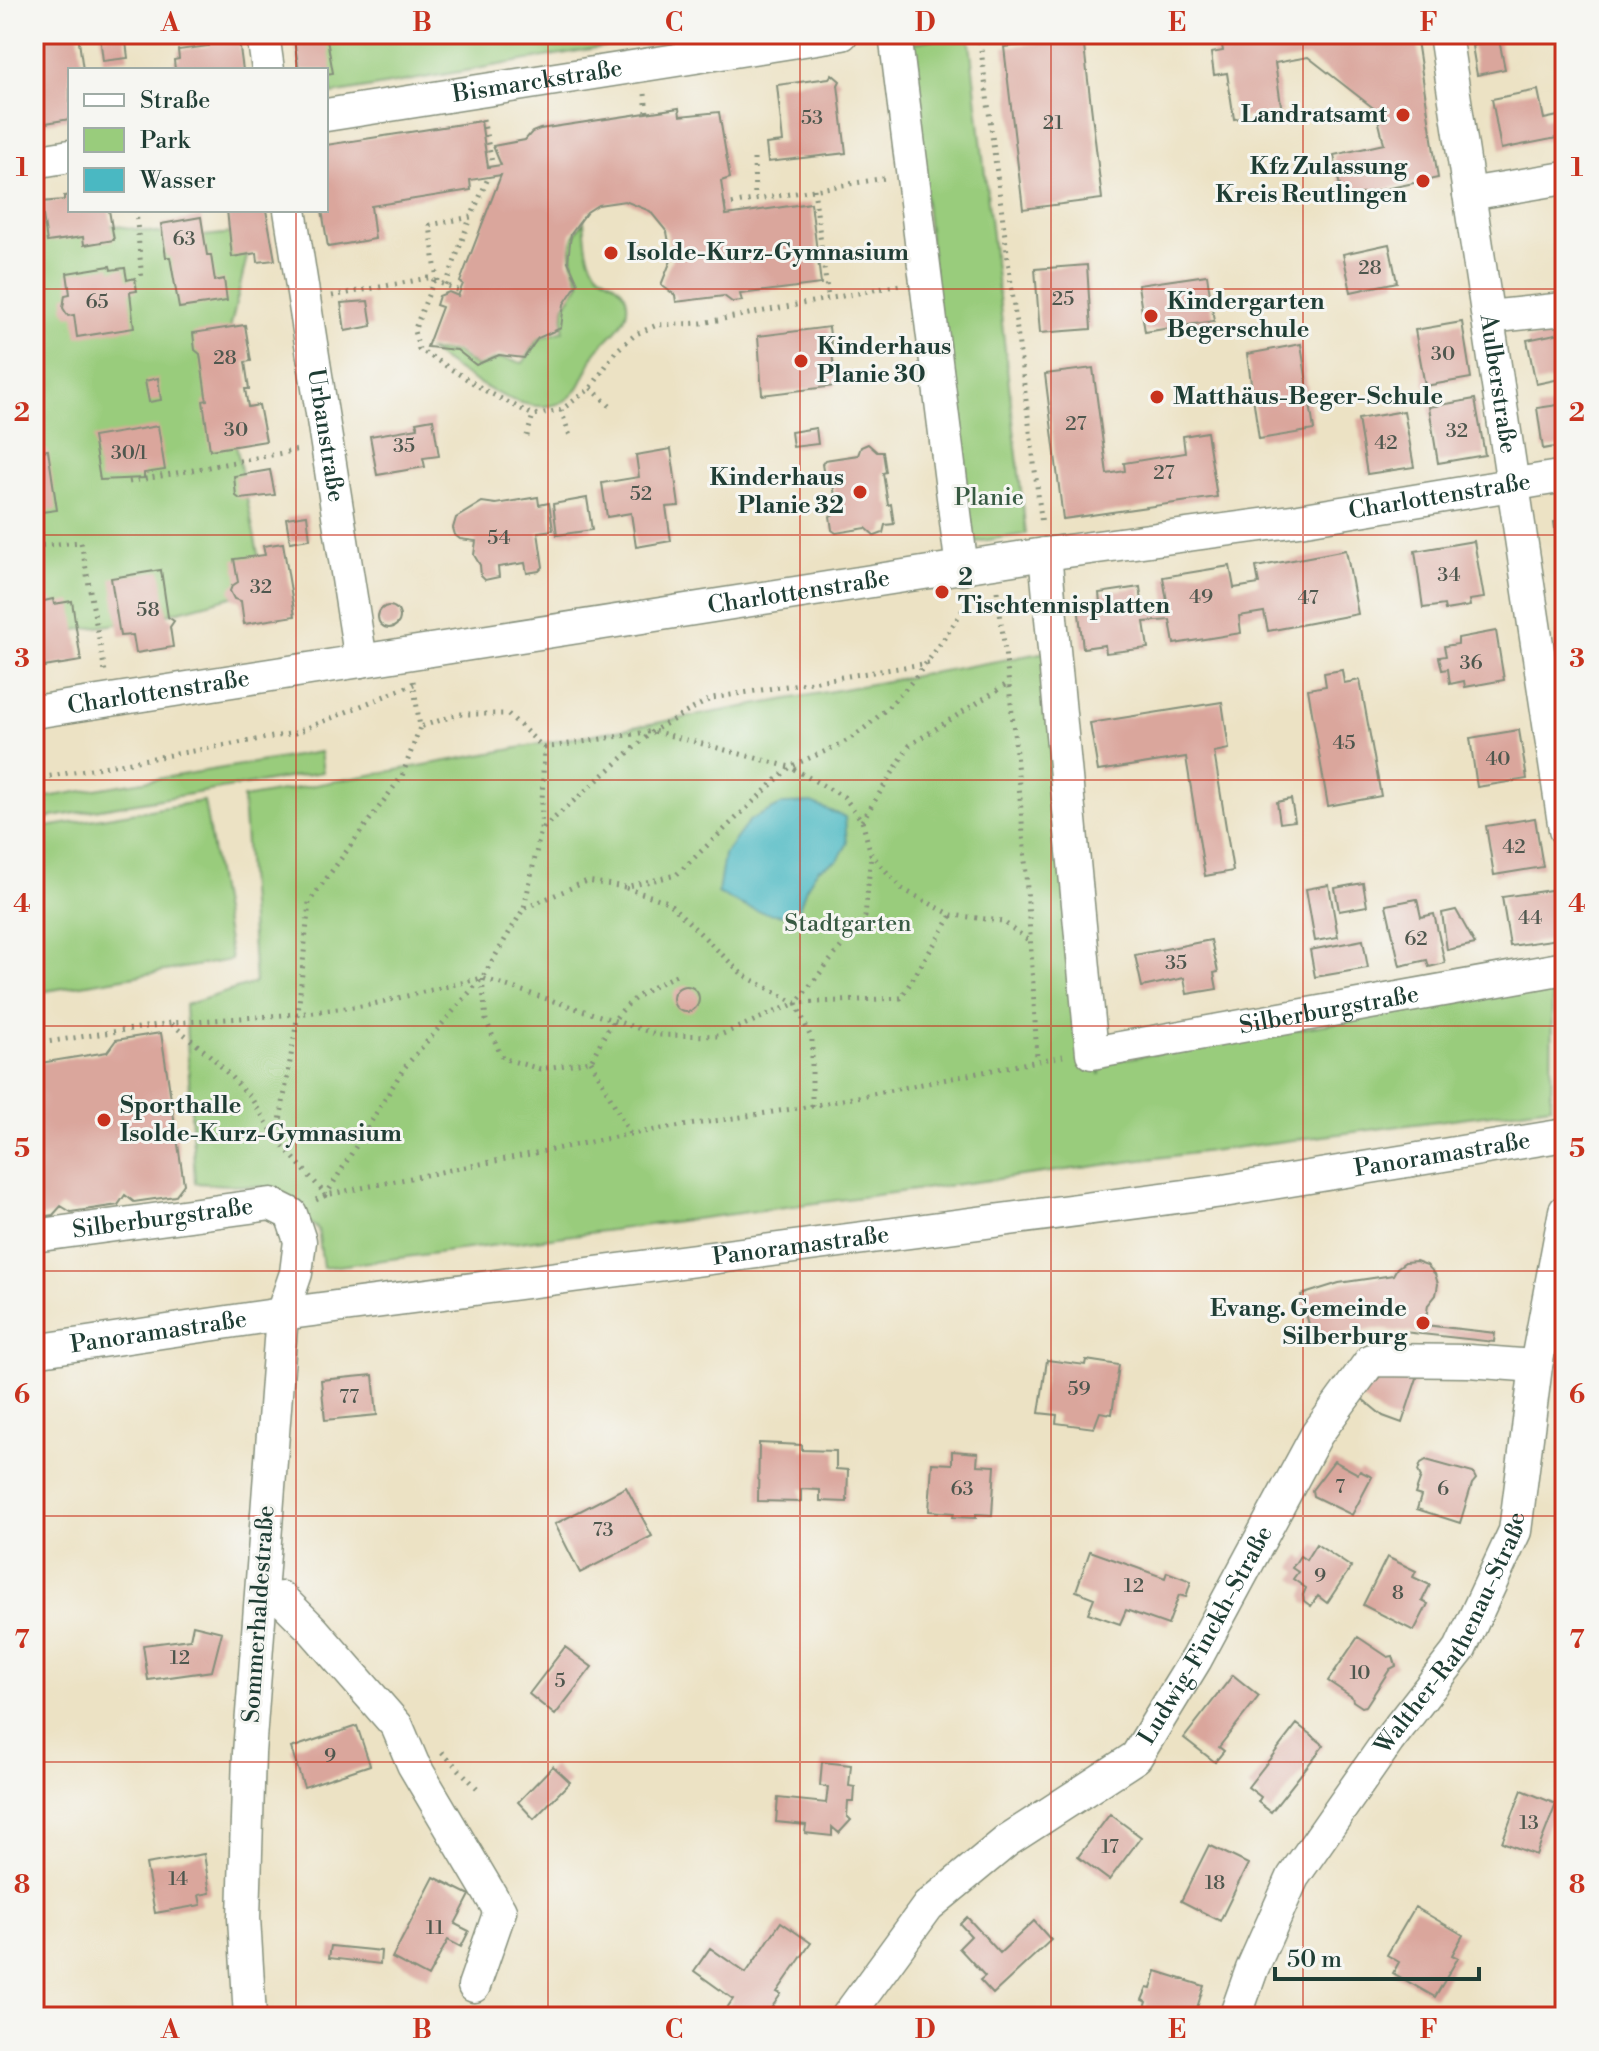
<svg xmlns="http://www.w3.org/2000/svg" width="1599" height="2051" font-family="'Libre Bodoni',serif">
	<rect width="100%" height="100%" fill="#f6f6f2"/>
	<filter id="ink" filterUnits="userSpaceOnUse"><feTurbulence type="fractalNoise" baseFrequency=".0125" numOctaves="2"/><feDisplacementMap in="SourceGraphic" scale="16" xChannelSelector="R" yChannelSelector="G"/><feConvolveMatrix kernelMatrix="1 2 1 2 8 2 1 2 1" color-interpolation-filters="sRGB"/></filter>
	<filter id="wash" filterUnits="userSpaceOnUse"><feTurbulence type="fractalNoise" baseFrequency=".006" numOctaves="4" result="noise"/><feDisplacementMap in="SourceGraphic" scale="32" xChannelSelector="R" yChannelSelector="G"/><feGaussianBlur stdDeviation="1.8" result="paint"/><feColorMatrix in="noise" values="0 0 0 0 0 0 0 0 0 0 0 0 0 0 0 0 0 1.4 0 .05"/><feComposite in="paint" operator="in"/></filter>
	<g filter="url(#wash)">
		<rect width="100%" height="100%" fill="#ece2c4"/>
		<path fill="#99cc7c" stroke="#5c8458" stroke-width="2" d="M321 34H677L332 94Z
			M957 34H969L1026 534 962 544 909 44Z
			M79 219 185 238 253 231 223 359 232 425 265 588 145 620 34 636V225Z
			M584 221C586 237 585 254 595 268 603 281 624 281 627 302 630 325 606 337 595 353 588 365 584 381 576 391 540 435 462 372 429 351L456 352 477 367 500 358 523 363 539 339 563 331 564 307 580 283C569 258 566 243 584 221Z
			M1052 651 1100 1075V1063L1552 986 1551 1106 323 1268 318 1229 263 1187 195 1183 185 1005 255 983 243 798Z
			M320 752 323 772 34 820V799Z
			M204 801 231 960 34 993V829Z"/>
		<path fill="#4ab8c2" stroke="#347a7b" stroke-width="2" d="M811 803 845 817 847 844 838 860 818 869 806 888 797 915C764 916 747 909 718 893L724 855 750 820 783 804Z"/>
		<g id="blocks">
			<path fill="#daa69c" d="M34 34H78L83 70H70V119L34 125Z
				M125 34 128 58 103 61 100 36Z
				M208 34H222L223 43 239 41 243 70H175L174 60 179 59 178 50 209 46Z
				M293 34H326L333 73 326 74V70H299Z
				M1220 34H1416L1438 178 1342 198 1334 155 1384 144 1376 110 1308 57 1275 63 1282 112 1234 119 1227 73 1214 75 1211 53 1223 51Z
				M1083 38 1102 199 1023 209 1004 47Z
				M1499 40 1505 69 1477 75 1472 46Z
				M832 74 840 81 838 85 846 153 768 162 766 144 783 142 777 85 829 78Z
				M1538 90 1544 119 1558 116 1562 137 1501 149 1492 99Z
				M679 108 680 116 719 112 730 178 721 181 726 215 811 203 821 284 740 294 742 301 732 302 724 296 676 302 675 295 661 285 672 258 667 232 650 211 625 201 598 205 587 212 571 234 568 261 578 283 564 304 561 328 538 338 524 358 499 355 476 365 457 350 427 347 442 307 436 305 439 296 449 292 458 296 463 284 460 282 501 175 470 180 471 190 371 206 375 239 328 247 322 210H326V145L481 121 488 167 501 165 493 146 525 140 532 132 540 129Z
				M70 195V210H109L114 240 84 245 83 237 47 242 41 202 64 200V196Z
				M227 210H266L275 260 258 262 257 253 232 257Z
				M201 217 207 255H211L215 281 224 279 227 301 179 308 170 257H166L161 224Z
				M1389 244 1397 282 1351 292 1343 254Z
				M1087 265 1091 329 1040 333 1035 269Z
				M110 266 111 270 125 268 127 280 135 278 137 291 130 292 134 328 77 337 74 315 68 316 63 308 65 295 70 294 67 273Z
				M1207 275 1214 321 1145 332 1138 285Z
				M368 301 372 326 345 331 341 303Z
				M1462 322 1471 378 1425 386 1415 330Z
				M245 325 251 361 245 362 249 389H245L248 407 259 405 266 441 210 450 203 401 207 400 206 396 200 354 195 350 193 333Z
				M829 327 836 386 762 395 758 336Z
				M1565 332V378L1536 384 1527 340Z
				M1301 344 1314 430 1259 439 1247 354Z
				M1093 368 1107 474 1125 471 1124 463 1185 453 1183 436 1207 432 1217 497 1063 519 1045 374Z
				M158 378 161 400 149 402 145 381Z
				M1475 399 1485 455 1438 463 1429 407Z
				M1565 404V445L1543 449 1537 408Z
				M1404 411 1414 467 1367 474 1358 419Z
				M433 419 439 456 423 458 425 467 377 475 370 436 418 428 416 422Z
				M158 426 165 470 144 473V478L100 480 93 437Z
				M816 428 818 444 793 447 791 432Z
				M868 444 877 452H883L886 472 883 473 888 505 891 504 894 524 885 525 883 533 875 536 866 528 836 533 832 530 830 516 838 512 832 479 824 477 822 464 825 460 858 455 861 447Z
				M671 449 679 506 666 507 671 541 636 547 631 513 607 517 602 483 639 477 636 455Z
				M48 450 57 510 34 513V452Z
				M270 470 275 495 240 499 236 496 234 476Z
				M538 497 539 505 549 503 553 530 538 532 543 567 539 571 527 573 525 563 498 567 499 577 485 580 481 576 480 565 474 555 476 541 460 539 455 535 453 528 456 518 482 502 496 504Z
				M587 498 592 530 557 535 553 504Z
				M307 515 310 539 290 542 286 518Z
				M1565 520V571H1562L1554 522Z
				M1474 541 1484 598 1469 600 1470 606 1445 610 1444 605 1423 608 1415 551Z
				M283 543 295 616 244 624 241 601 234 599 230 591 232 586 238 582 234 559 265 555 263 546Z
				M1346 550 1358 614 1268 631 1264 612 1239 616 1241 633 1174 644 1170 620 1144 622 1148 648 1106 653 1105 645 1083 648 1078 605 1100 602 1099 593 1140 587 1143 609 1168 607 1163 577 1230 566 1234 588 1259 584 1256 567Z
				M161 570 168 617 174 621 170 627 173 647 136 653 133 635 120 636 111 578Z
				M53 599 54 604 72 601 81 661 44 667V663L34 664V607L36 606 35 603Z
				M378 617a11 11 0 1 1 22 0a11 11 0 1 1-22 0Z
				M1496 631 1504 680 1465 687 1464 681 1450 684 1448 669 1442 670 1439 657 1446 656 1444 646 1458 644V638Z
				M1342 670 1344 683 1360 680 1381 796 1328 806 1308 689 1326 686 1324 673Z
				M1222 702 1229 749 1214 752 1233 871 1205 876 1186 757 1098 771 1090 723Z
				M1519 730 1527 779 1477 787 1470 738Z
				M1291 799 1295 821 1280 823 1277 802Z
				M1535 818 1543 867 1494 875 1486 826Z
				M1363 883 1367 906 1339 911 1335 888Z
				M1329 885 1338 937 1315 941 1306 889Z
				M1551 890 1559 939 1510 946 1502 897Z
				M1417 899 1421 917 1434 914 1445 963 1429 967 1427 960 1400 966 1386 905Z
				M1456 910 1475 944 1447 950 1442 913Z
				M1211 940 1218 972 1214 973 1217 989 1187 994 1184 978 1142 987 1135 955Z
				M1363 940 1368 968 1315 977 1310 950Z
				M673 999a13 13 0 1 1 26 0a13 13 0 1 1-26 0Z
				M161 1033 184 1184 175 1196 134 1202 125 1195 118 1205 71 1212 61 1206 53 1215 34 1218V1064L107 1052 116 1040Z
				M1416 1261 1427 1265 1435 1274 1438 1284 1436 1295 1428 1305 1425 1325 1495 1333 1494 1342 1376 1329 1355 1331 1314 1343 1301 1295 1339 1283 1393 1275 1397 1268 1405 1262Z
				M1047 1360 1085 1365 1086 1360 1119 1365 1112 1414 1100 1412 1094 1428 1056 1423 1057 1415 1039 1413Z
				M1382 1374 1418 1375 1402 1423 1383 1416 1361 1398Z
				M373 1375 377 1415 325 1420 321 1380Z
				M759 1443 802 1445V1450L836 1451V1469L848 1470 847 1502 820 1501V1490L801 1489V1502L758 1501Z
				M952 1451 978 1453 977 1465 995 1466 992 1515 976 1514V1518L953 1517 954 1513 929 1511 932 1463 952 1464Z
				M1426 1460 1473 1473 1476 1479 1472 1484 1460 1523 1417 1509 1421 1496 1415 1494 1421 1477 1418 1471 1421 1463Z
				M1334 1461 1358 1474 1360 1471 1372 1477 1352 1515 1313 1496 1312 1490Z
				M626 1487 652 1536 580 1573 555 1524Z
				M1316 1544 1351 1567 1327 1603 1318 1596 1311 1606 1304 1601 1303 1595 1306 1588 1293 1579 1298 1572 1292 1568 1300 1556 1306 1560Z
				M1090 1551 1165 1578 1167 1572 1191 1581 1186 1597 1179 1595 1168 1625 1126 1610 1120 1624 1088 1613 1094 1598 1076 1591Z
				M1387 1557 1416 1571 1413 1577 1430 1585 1422 1601 1428 1604 1414 1631 1363 1605Z
				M193 1625 222 1632 212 1671 148 1680 143 1645 190 1639Z
				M1358 1637 1388 1657 1393 1656 1396 1666 1390 1669 1366 1706 1362 1707 1353 1701 1352 1697 1328 1681Z
				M565 1647 592 1667 555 1715 529 1694Z
				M1233 1675 1259 1696 1219 1747 1224 1751 1215 1762 1184 1738Z
				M1297 1724 1324 1745 1271 1812 1258 1802 1261 1797 1248 1787Z
				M357 1726 370 1765 304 1787 291 1748Z
				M822 1762 851 1765 849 1786 855 1787 854 1802H848L847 1816 851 1820 839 1833 832 1827V1836L805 1833 806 1825 776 1822 778 1798 826 1803 828 1787 820 1786Z
				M553 1766 570 1782 534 1819 518 1802Z
				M1522 1790 1556 1804 1536 1855 1502 1842Z
				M1110 1814 1141 1837 1109 1880 1078 1857Z
				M1209 1845 1248 1864 1220 1921 1181 1901Z
				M204 1854 210 1893 199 1895 201 1905 155 1913 146 1864Z
				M434 1877 470 1895 455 1924 469 1931 461 1947 448 1940 428 1977 392 1958Z
				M1415 1907 1463 1935 1452 1955 1458 1958 1435 1997 1393 1973 1399 1962 1387 1955Z
				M967 1917 1000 1953 1034 1921 1051 1940 993 1994 980 1980 985 1976 959 1948 971 1936 960 1924Z
				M781 1922 811 1943 777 1992 781 1994 765 2017H721L733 1999 694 1971 710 1948 746 1973Z
				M331 1946 381 1951 380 1964 329 1958Z
				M1156 1971 1204 1986 1194 2017H1142L1147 2002 1142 2000 1147 1988 1151 1989Z"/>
		</g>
	</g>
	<g filter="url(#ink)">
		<use href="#blocks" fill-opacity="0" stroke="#86907c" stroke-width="2"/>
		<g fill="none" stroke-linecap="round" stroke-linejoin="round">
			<g stroke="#86907c" stroke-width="35">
				<g id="minor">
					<path d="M263 34 268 70"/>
					<path d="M895 34 962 569"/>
					<path id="s1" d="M1445 34 1565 830"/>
					<path id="s2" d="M326 115 842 34"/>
					<path d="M34 162 70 156"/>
					<path d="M1469 194 1565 178"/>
					<path id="s3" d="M290 210 361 661"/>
					<path d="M1488 317 1565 309"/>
					<path id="s4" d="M1045 554 1092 1053 1565 968"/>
					<path id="s5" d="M34 712 1045 554 1299 520 1565 476"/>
					<path id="s6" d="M34 1236 271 1204 291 1214 300 1241 296 1273 282 1314 249 1753 244 1918 250 2017"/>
					<path id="s7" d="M34 1351 282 1314 1223 1191 1565 1135"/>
					<path d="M261 1601 281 1598 313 1630 397 1726 413 1764 500 1911 474 1986"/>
					<path id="s8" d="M847 2017 928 1906 1008 1840 1136 1757 1196 1659 1317 1434 1371 1360 1469 1361 1536 1366"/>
					<path id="s9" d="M1235 2017 1252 1969 1293 1877 1388 1741 1460 1649 1515 1531 1536 1366 1565 1211"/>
				</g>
			</g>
			<path stroke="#86907c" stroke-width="5" stroke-dasharray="2 6" stroke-linecap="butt" d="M979 34 1042 525
				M645 94 647 113
				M483 119 492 162
				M754 159 755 199
				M814 189 828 298
				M724 205 885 178
				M136 210 142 281
				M34 232 38 248 34 249
				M434 280 414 331 419 349 486 391 533 415 561 410 591 388 616 351 636 334 657 325 702 323 900 285
				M437 281 430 225 471 217 489 176
				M446 285 470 218
				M332 296 428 278 460 291
				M591 388 611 407
				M561 410 571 439
				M527 436 533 415
				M129 482 298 450
				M34 546 81 542 105 672
				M997 591C1019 746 1029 903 1037 1060
				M413 681 420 727 402 776 309 902 298 1014 277 1139 326 1195 404 1068 482 978 524 908 541 830 544 748 508 714H459L420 727
				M544 748 653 731 790 767C811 756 838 748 857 734 907 696 938 649 971 597
				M34 779 295 733 414 684
				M862 821 910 745 1010 682
				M543 828 653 731 712 698 929 663
				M626 888 668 902 743 975 796 1003 901 998 952 915
				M525 908 587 881 625 887 676 875 790 767 844 797 862 821 871 854 902 889 952 915 1002 921 1031 942
				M482 979 486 1020 502 1058 540 1069 591 1061C616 1011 625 1000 676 975
				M172 1024 213 1058 251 1098 277 1139
				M34 1044 171 1023 298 1014 369 1005 482 978 659 1035 718 1036 796 1003
				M591 1061 630 1134
				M812 1106V1040L796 1003 865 917 871 854
				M316 1200 326 1195 630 1134 812 1106 1063 1056
				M442 1752 479 1790"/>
			<use href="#minor" stroke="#fff" stroke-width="32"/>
		</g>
	</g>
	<path fill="none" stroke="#c8321e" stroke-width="2" stroke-opacity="0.55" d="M296 34V70M548 34V2017M800 34V2017M1051 34V2017M1303 34V2017M296 210V2017M34 289H1565M34 535H1565M34 780H1565M34 1026H1565M34 1271H1565M34 1516H1565M34 1762H1565"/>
	<g fill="#c8321e" stroke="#f6f6f2" stroke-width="3">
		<circle cx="1403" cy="115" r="8"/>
		<circle cx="1423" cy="181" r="8"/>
		<circle cx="611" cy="253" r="8"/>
		<circle cx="1151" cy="316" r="8"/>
		<circle cx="801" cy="361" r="8"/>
		<circle cx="1157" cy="397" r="8"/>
		<circle cx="860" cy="492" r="8"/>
		<circle cx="942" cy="592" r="8"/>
		<circle cx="104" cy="1120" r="8"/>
		<circle cx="1423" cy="1323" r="8"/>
	</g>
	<g text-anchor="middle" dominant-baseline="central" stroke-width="6" stroke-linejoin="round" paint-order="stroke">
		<g font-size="20" fill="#4e574e">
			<text x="812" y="118">53</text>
			<text x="1053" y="123">21</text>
			<text x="184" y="239">63</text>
			<text x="1370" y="268">28</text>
			<text x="1063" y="299">25</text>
			<text x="97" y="302">65</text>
			<text x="1443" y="354">30</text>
			<text x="225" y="358">28</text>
			<text x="1076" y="424">27</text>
			<text x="236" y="430">30</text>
			<text x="1457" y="431">32</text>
			<text x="1386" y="443">42</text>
			<text x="404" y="446">35</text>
			<text x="129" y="453">30/1</text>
			<text x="1164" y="473">27</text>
			<text x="641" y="494">52</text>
			<text x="499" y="538">54</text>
			<text x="1449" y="575">34</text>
			<text x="261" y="587">32</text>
			<text x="1201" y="597">49</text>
			<text x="1308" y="598">47</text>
			<text x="148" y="610">58</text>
			<text x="1471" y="663">36</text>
			<text x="1344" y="743">45</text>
			<text x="1498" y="759">40</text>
			<text x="1514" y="847">42</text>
			<text x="1530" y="918">44</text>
			<text x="1416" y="939">62</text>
			<text x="1176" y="963">35</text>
			<text x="1079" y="1389">59</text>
			<text x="349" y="1397">77</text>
			<text x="1340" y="1487">7</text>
			<text x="962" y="1489">63</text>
			<text x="1443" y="1489">6</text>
			<text x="603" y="1530">73</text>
			<text x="1320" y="1576">9</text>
			<text x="1134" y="1586">12</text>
			<text x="1398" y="1593">8</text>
			<text x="180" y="1658">12</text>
			<text x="1360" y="1673">10</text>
			<text x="560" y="1681">5</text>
			<text x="330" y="1756">9</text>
			<text x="1529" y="1823">13</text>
			<text x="1110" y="1847">17</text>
			<text x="178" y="1879">14</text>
			<text x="1215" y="1883">18</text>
			<text x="435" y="1928">11</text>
		</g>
		<g font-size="24" fill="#1f3d34" stroke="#f6f6f2">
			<text stroke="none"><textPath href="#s2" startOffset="214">Bismarckstraße</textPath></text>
			<text stroke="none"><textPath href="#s1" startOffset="354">Aulberstraße</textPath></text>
			<text stroke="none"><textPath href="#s3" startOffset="228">Urbanstraße</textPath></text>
			<text stroke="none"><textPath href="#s5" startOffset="1422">Charlottenstraße</textPath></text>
			<text stroke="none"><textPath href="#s5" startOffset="774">Charlottenstraße</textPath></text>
			<text stroke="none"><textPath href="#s5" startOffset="126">Charlottenstraße</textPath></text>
			<text stroke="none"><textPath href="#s4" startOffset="742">Silberburgstraße</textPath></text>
			<text stroke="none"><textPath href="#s7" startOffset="1422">Panoramastraße</textPath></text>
			<text stroke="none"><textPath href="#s6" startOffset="130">Silberburgstraße</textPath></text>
			<text stroke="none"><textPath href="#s7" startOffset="774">Panoramastraße</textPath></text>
			<text stroke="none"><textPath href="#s7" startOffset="126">Panoramastraße</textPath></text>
			<text transform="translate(259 1614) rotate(-86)">Sommerhaldestraße</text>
			<text stroke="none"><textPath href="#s9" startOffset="444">Walther-Rathenau-Straße</textPath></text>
			<text stroke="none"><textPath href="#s8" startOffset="534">Ludwig-Finckh-Straße</textPath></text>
		</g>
		<g font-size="24" font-weight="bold" fill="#1f3d34" stroke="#f6f6f2" text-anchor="start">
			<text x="1387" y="115" text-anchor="end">Landratsamt</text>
			<text x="1407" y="167" text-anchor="end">Kfz Zulassung<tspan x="1407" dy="28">Kreis Reutlingen</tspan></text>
			<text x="627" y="253">Isolde-Kurz-Gymnasium</text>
			<text x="1167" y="302">Kindergarten<tspan x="1167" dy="28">Begerschule</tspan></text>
			<text x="817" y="347">Kinderhaus<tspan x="817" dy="28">Planie 30</tspan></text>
			<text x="1173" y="397">Matthäus-Beger-Schule</text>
			<text x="844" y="478" text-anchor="end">Kinderhaus<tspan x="844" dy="28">Planie 32</tspan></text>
			<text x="958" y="578">2<tspan x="958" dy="28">Tischtennisplatten</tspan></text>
			<text x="120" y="1106">Sporthalle<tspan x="120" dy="28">Isolde-Kurz-Gymnasium</tspan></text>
			<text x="1407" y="1309" text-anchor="end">Evang. Gemeinde<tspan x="1407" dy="28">Silberburg</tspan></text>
		</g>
		<g font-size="24" fill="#375a42" stroke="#f6f6f2">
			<text x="989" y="498">Planie</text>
			<text x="848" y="924">Stadtgarten</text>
		</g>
	</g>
	<rect width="1599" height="2051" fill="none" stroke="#f6f6f2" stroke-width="88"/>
	<rect x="68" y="68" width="260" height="144" fill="#f6f6f2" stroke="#a0aca6" stroke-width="2"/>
	<rect x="84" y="94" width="40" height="12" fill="#ffffff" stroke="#a0aca6" stroke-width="2"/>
	<text x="140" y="108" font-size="24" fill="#1f3d34">Straße</text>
	<rect x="84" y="128" width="40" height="24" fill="#99cc7c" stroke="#a0aca6" stroke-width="2"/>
	<text x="140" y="148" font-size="24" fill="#1f3d34">Park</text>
	<rect x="84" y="168" width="40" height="24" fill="#4ab8c2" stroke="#a0aca6" stroke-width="2"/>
	<text x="140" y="188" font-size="24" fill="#1f3d34">Wasser</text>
	<path d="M1275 1967v12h204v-12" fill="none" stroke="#1f3d34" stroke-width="4"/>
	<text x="1287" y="1967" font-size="24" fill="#1f3d34" stroke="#f6f6f2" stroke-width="6" paint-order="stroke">50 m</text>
	<rect x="44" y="44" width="1511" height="1963" fill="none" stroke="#c8321e" stroke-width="3"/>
	<g font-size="26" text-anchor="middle" font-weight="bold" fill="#c8321e">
		<text x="170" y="31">A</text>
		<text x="422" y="31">B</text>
		<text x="674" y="31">C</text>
		<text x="925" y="31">D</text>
		<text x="1177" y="31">E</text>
		<text x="1429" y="31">F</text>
		<text x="22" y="176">1</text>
		<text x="1577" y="176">1</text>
		<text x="22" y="421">2</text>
		<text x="1577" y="421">2</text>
		<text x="22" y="667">3</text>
		<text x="1577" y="667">3</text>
		<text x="22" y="912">4</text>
		<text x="1577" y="912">4</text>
		<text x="22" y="1157">5</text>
		<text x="1577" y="1157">5</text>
		<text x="22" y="1403">6</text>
		<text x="1577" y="1403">6</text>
		<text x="22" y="1648">7</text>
		<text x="1577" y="1648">7</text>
		<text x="22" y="1893">8</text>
		<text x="1577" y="1893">8</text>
		<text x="170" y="2038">A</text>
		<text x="422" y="2038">B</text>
		<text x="674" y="2038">C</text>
		<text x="925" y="2038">D</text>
		<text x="1177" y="2038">E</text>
		<text x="1429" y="2038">F</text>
	</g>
</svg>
